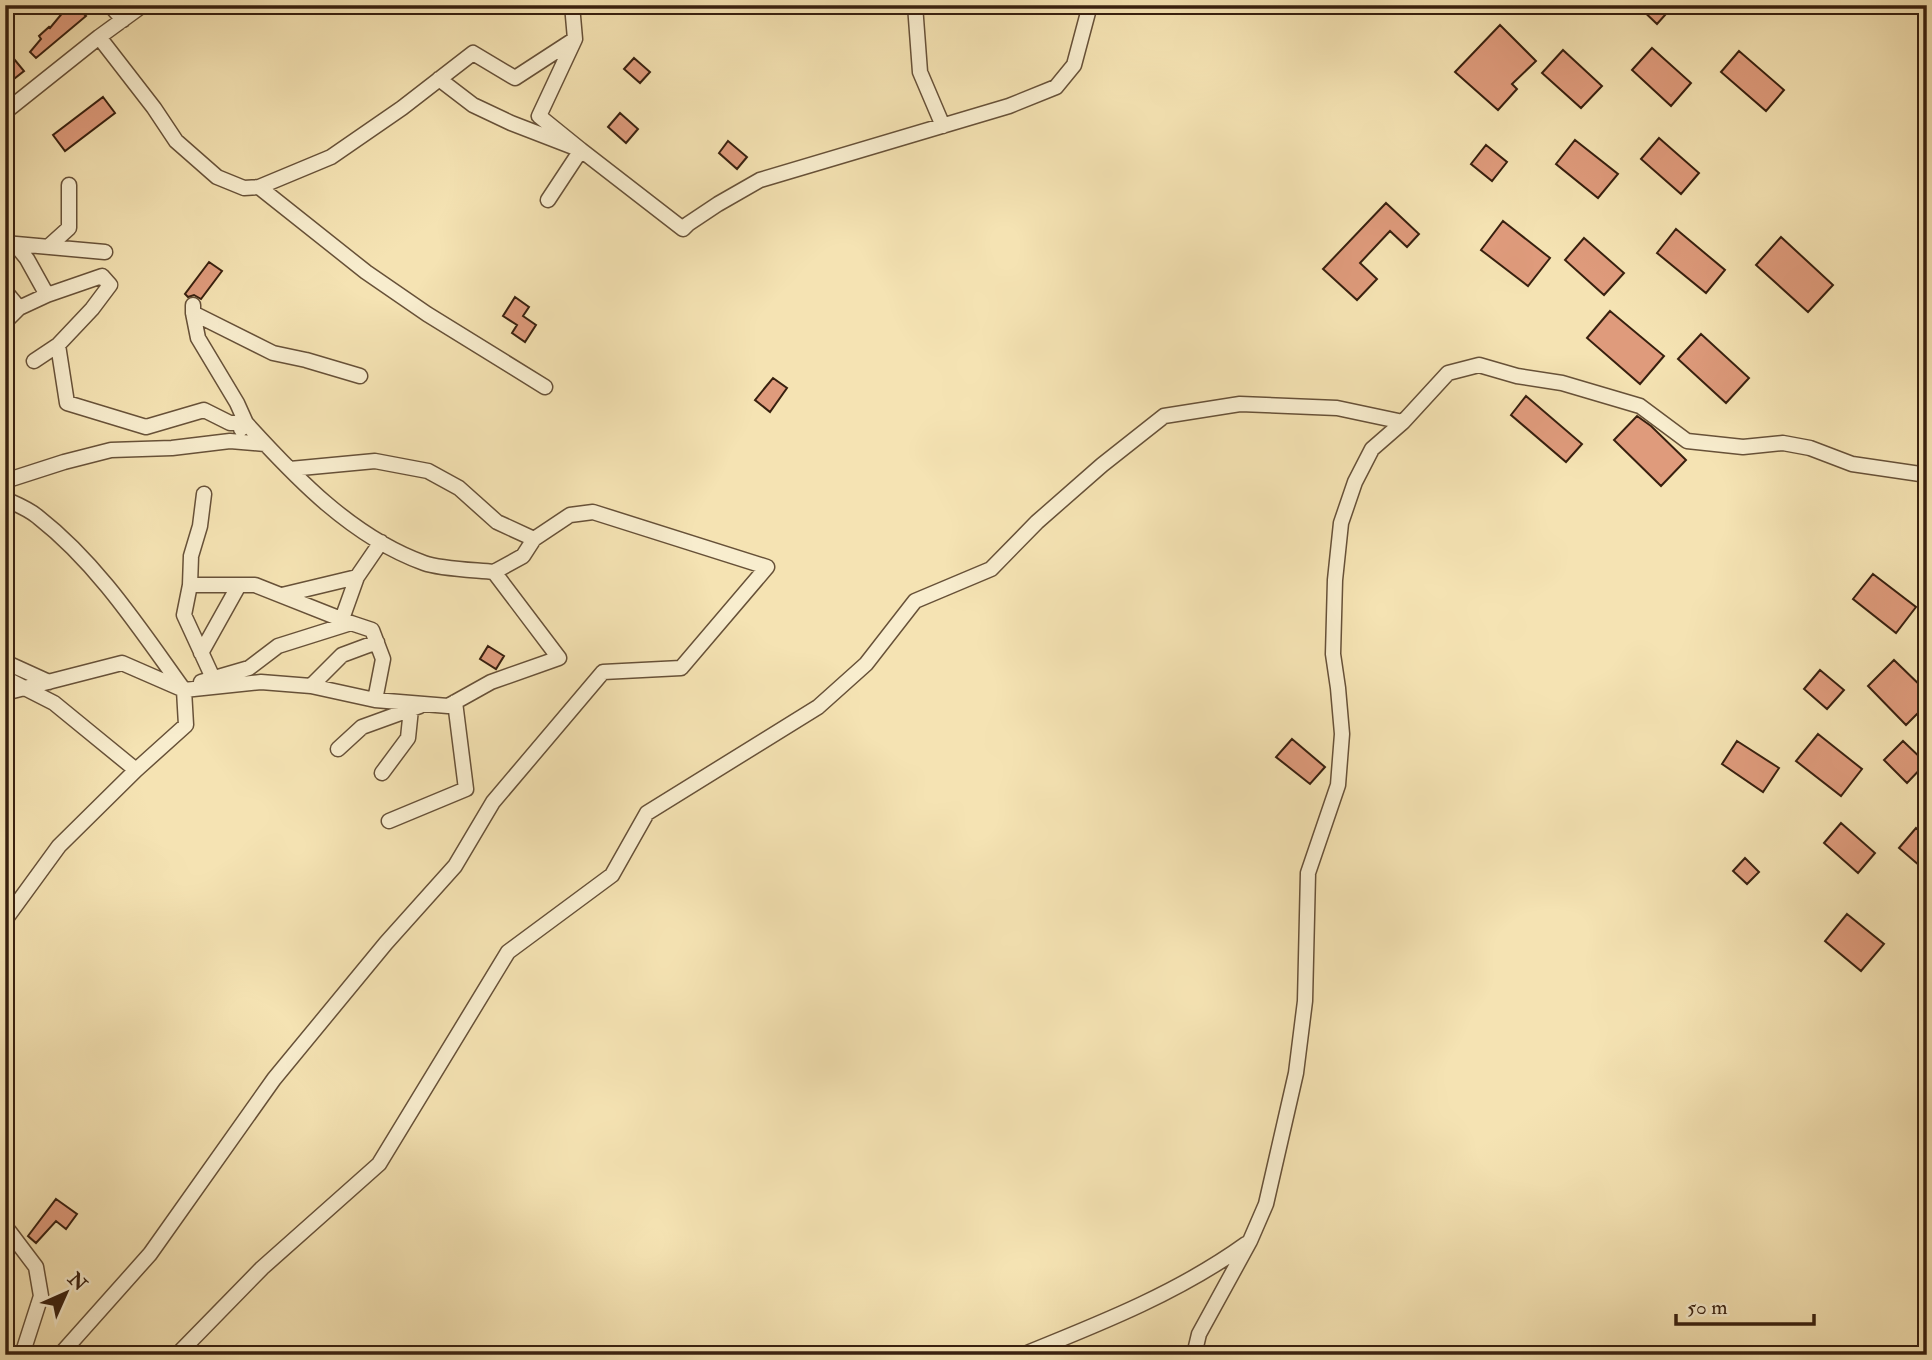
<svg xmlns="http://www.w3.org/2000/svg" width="1932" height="1360" font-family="'IM FELL Double Pica',serif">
	<rect width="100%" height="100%" fill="#f5e3b3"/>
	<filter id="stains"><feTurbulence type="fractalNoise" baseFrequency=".00286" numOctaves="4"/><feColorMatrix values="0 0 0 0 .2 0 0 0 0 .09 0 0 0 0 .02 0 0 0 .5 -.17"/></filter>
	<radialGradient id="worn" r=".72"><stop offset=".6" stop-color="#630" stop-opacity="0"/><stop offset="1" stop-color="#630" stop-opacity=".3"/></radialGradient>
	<path fill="#df9b7c" stroke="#38200f" stroke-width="2" d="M69 5H74L86 16 36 58 30 52 41 39 39 36 49 27 50 28Z
		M1637 5H1674L1657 24Z
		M1500 25 1536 61 1512 84 1517 89 1498 110 1455 72Z
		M5 48 24 71 5 86Z
		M1652 48 1691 83 1671 106 1632 70Z
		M1563 50 1602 86 1581 108 1542 73Z
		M1739 51 1784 90 1766 111 1721 72Z
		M634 58 650 72 640 83 624 69Z
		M103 97 115 113 65 151 53 135Z
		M620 113 638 129 626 143 608 127Z
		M1659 138 1699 173 1681 194 1641 159Z
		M1575 140 1618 174 1598 198 1556 164Z
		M728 141 747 157 737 169 719 153Z
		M1486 145 1507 162 1492 181 1471 164Z
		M1386 203 1419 234 1407 247 1390 231 1360 263 1377 279 1357 300 1323 269Z
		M1503 221 1550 258 1528 286 1481 250Z
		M1676 229 1725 270 1706 293 1657 253Z
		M1781 237 1833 285 1808 312 1756 265Z
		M1584 238 1624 273 1604 295 1565 260Z
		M209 262 222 271 201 299 194 295 188 297 185 294Z
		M515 297 529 307 523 316 536 325 525 342 512 333 517 325 503 316Z
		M1610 311 1664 356 1640 384 1587 338Z
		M1701 334 1749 378 1726 403 1678 359Z
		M773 378 787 388 770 412 755 400Z
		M1526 396 1582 444 1566 462 1511 415Z
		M1637 416 1651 426 1686 460 1661 486 1614 440Z
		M1873 574 1916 607 1896 633 1853 599Z
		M488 646 504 656 496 669 480 659Z
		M1894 660 1927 692V704L1906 725 1868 686Z
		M1820 670 1844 690 1827 709 1804 689Z
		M1818 734 1862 769 1841 796 1796 761Z
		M1292 739 1325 767 1310 784 1276 757Z
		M1737 741 1779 768 1763 792 1722 764Z
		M1903 741 1926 763 1907 783 1884 760Z
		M1841 823 1875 853 1858 873 1824 843Z
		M1916 828 1927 838V872L1899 848Z
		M1745 858 1759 872 1747 884 1733 871Z
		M1847 914 1884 944 1861 971 1825 941Z
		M56 1199 77 1214 66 1229 56 1221 36 1243 28 1236Z"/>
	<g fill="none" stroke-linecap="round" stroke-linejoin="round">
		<g stroke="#675138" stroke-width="17">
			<path id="street" d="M110 5 123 20
				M915 5 920 72 943 126
				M99 37 154 108 176 141 217 177 244 188 259 187 331 157 402 108 473 53 515 78 575 39
				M439 79 473 105 511 123 581 150 683 229 688 224 718 204 760 180 1009 106 1056 87 1074 65 1090 5
				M5 112 99 37 143 5
				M259 187 366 272 427 314 545 387
				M548 200 581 150 539 116 575 39 572 5
				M5 243 105 252
				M15 244 27 259 47 295
				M48 247 69 228V185
				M5 291 19 308 5 322
				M193 305V313L273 353 306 360 360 376
				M19 308 47 295 102 276 110 285 92 309 58 345 67 403 146 427 204 410 230 423H246C296 478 352 537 424 563 440 569 475 570 494 572
				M193 313 198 338 237 403 246 423 241 429
				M34 361 58 345
				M290 469 375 461 428 471 459 488 497 522 534 539
				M5 481 64 462 111 450 172 448 230 441 265 444
				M204 494 200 526 191 556 190 585 184 615 213 678
				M5 499C16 504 29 509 38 517 98 564 140 629 184 690L122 663 5 693
				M190 585H255L351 623 278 646 249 668 201 682
				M282 595 357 577 381 542
				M342 619 357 577
				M351 623 372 630 383 659 375 700
				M201 653 239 585
				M5 662 49 682
				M5 678 54 703 136 770
				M311 686 342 655 377 642
				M338 749 362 727 420 706
				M382 773 408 738 411 709
				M389 821 466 789 455 702
				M5 920 59 846 136 770 186 725 184 690 261 682 311 686 375 700 448 706 491 682 559 658 494 572 523 556 534 539 570 515 593 512 767 567 681 668 603 672 493 802 455 866 386 943 274 1079 150 1254 60 1355
				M5 1226 36 1267 41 1296 22 1355
				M177 1355 262 1268 379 1164 508 952 612 875 647 813 818 707 866 664 915 601 991 569 1037 522 1102 465 1164 416 1240 404 1337 408 1403 422
				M1022 1355C1099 1324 1178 1293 1246 1244
				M1194 1355 1199 1334 1250 1241 1266 1204 1296 1073 1305 1001 1308 873 1338 785 1342 734 1338 688 1333 654 1335 580 1341 523 1355 482 1372 449 1403 422 1448 373 1479 365 1517 376 1562 383 1640 406 1687 441 1743 447 1783 443 1810 448 1852 464 1927 475"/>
		</g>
		<use href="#street" stroke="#f8edce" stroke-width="14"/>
	</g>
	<rect width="1932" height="1360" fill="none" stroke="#f5e3b3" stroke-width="28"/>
	<rect x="7" y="7" width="1918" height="1346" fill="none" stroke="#38200f" stroke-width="3.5"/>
	<rect x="14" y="14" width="1904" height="1332" fill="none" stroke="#38200f" stroke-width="2"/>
	<g transform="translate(66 1293) rotate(45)" stroke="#f8edce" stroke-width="5" paint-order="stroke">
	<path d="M0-5L12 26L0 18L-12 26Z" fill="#38200f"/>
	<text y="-10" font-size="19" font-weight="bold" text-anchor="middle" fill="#38200f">N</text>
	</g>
	<path d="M1676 1314v10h138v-10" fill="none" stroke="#38200f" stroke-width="3.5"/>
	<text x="1687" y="1314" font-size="21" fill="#38200f" stroke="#f8edce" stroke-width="5" paint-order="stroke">50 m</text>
	<rect width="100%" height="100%" filter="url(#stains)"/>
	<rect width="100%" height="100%" fill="url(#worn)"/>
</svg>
